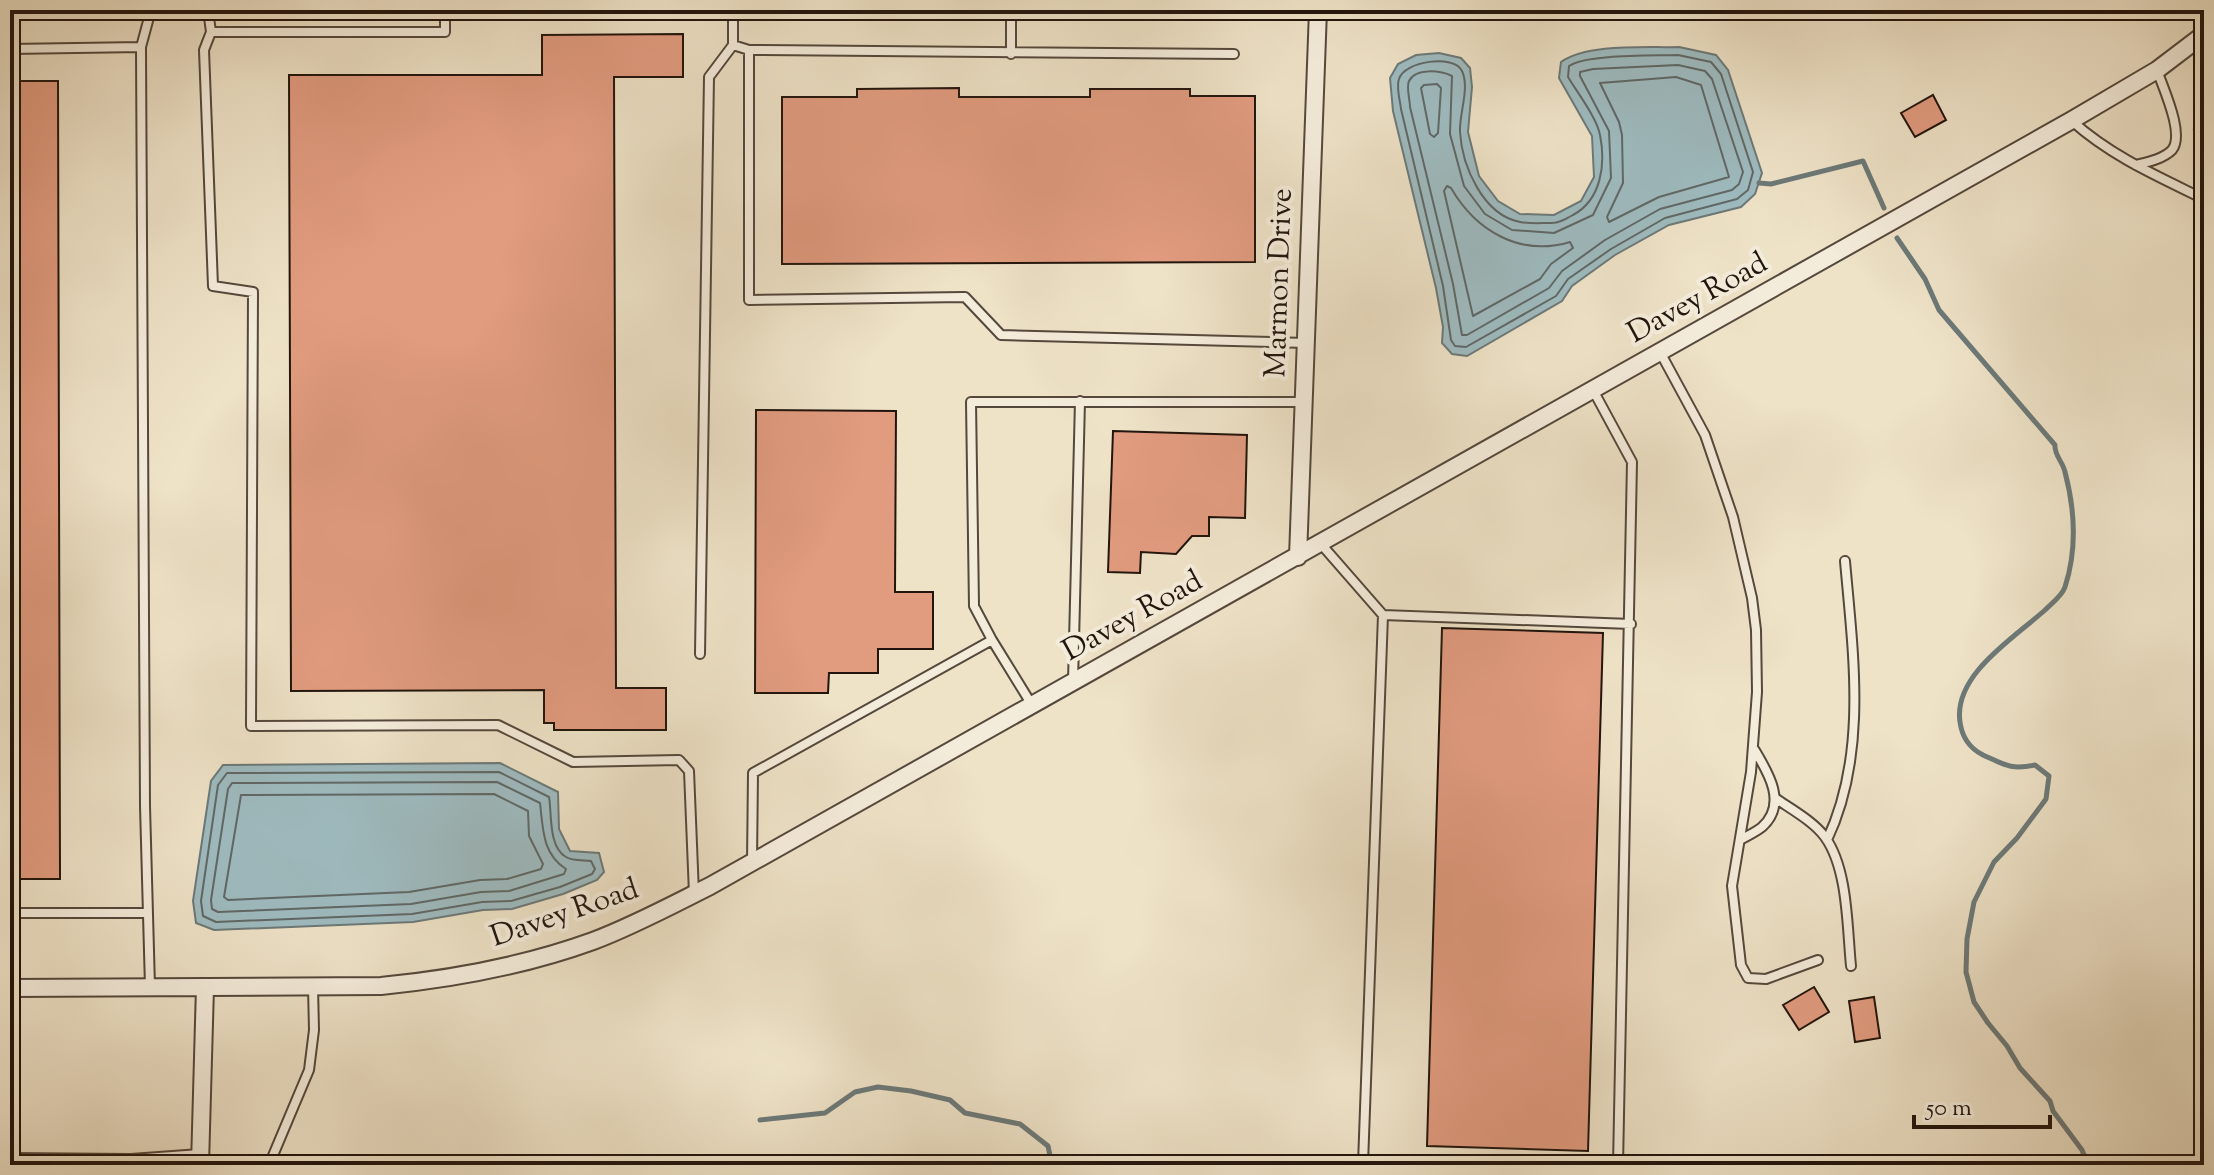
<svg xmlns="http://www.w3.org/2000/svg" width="2214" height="1175" font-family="'Sorts Mill Goudy',serif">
	<rect width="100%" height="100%" fill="#eee2c7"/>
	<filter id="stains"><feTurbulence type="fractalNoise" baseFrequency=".0025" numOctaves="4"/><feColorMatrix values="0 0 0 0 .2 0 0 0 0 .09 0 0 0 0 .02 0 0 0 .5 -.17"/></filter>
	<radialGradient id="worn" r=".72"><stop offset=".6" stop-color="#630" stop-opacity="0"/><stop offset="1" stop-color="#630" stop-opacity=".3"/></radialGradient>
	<path fill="#9ebbc0" stroke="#6c7978" stroke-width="2" d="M1679 47 1716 55 1728 70 1762 173 1755 194 1741 207 1669 225 1615 255 1572 286 1562 301 1467 356 1452 354 1442 343 1443 327 1436 288 1393 111 1390 78 1398 64 1416 55 1439 53 1461 58 1470 68 1472 87 1468 132 1479 176 1498 201 1520 214 1554 215 1581 201 1594 177 1592 136 1559 78 1561 62C1588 43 1646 48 1679 47Z
		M500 763 558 792 559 829 570 851 599 853 604 872 597 880 563 894 512 909 483 910 413 922 214 930 196 923 193 901 211 781 223 765Z"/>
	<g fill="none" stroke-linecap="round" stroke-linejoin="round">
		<path stroke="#606866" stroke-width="2" d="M1678 55 1711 62 1721 74 1753 172 1748 190 1737 199 1665 218 1611 249 1568 279 1556 296 1466 347 1455 346 1451 340 1443 286 1401 109C1400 100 1396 87 1399 79 1404 61 1454 54 1462 71 1470 88 1459 114 1460 132 1462 166 1483 215 1520 222 1530 224 1541 223 1551 223 1559 223 1566 219 1573 215 1601 200 1606 165 1600 135 1597 118 1577 92 1568 77L1569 66C1586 54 1654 56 1678 55Z
			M1678 65 1705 71 1712 79 1743 172 1739 184 1732 190 1660 209 1605 240 1562 271 1549 288 1467 335H1462L1453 284 1410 107C1410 100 1406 87 1409 81 1416 67 1442 71 1452 76L1450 134 1464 186 1485 214 1512 230 1554 233 1593 215 1611 178 1609 131 1580 76V72L1593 69Z
			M1676 77 1701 85 1729 177 1659 197 1609 222 1607 217 1623 183 1622 135 1619 122 1600 83Z
			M1437 84 1441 88 1438 133 1434 137 1430 134 1421 88 1424 85Z
			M1447 186 1451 188C1476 231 1520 257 1570 242L1573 248 1551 264 1540 279 1473 316 1444 191Z
			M499 772 549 797C552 813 548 847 566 857 572 861 584 860 591 861L595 869 592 874 560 887 511 901 482 902 412 914 216 922 203 916 201 901 218 785 227 773Z
			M497 782 540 803C543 828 542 854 566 869L564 874 509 891 481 892 411 904 218 912 212 909 211 900 228 789 232 783Z
			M494 794 528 811 529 836 543 864 541 869 507 879 480 880 409 892 228 900 224 897 241 795Z"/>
		<path stroke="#6c7978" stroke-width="5" d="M1759 183 1771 184 1863 161 1884 208
			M1897 238 1925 279 1939 310 2055 445C2054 455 2063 462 2065 472 2075 510 2077 550 2065 587 2062 596 2052 603 2045 610 2014 638 1953 675 1960 722 1962 737 1969 748 1983 755 2005 765 2011 770 2035 765L2049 776 2046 799 2017 838 1994 862 1974 902 1967 939 1966 972 1974 1002 1988 1023 2007 1046 2020 1068 2050 1101 2053 1111 2082 1150 2088 1165
			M760 1120 825 1113 855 1092 878 1087 911 1091 950 1100 965 1113 1020 1124 1048 1146 1052 1165"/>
	</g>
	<path fill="#e19b7f" stroke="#22150d" stroke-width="2" d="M683 34V77H614L616 688H666V730H554V723H544V690L291 691 289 75H542V35Z
		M10 81H58L60 879H10Z
		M959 88V97H1090V89H1190V96H1255V262L782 264V97H857V89Z
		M1933 95 1946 120 1915 137 1901 113Z
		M2204 125V148L2194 130Z
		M756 410 896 411 895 592H933V649H878V673H829L828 693H755Z
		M1113 431 1247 435 1245 518 1209 517V536H1192L1176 554 1141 552 1140 573 1108 572Z
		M1442 628 1603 633 1588 1151 1427 1146Z
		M1814 987 1829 1012 1799 1030 1783 1005Z
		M1874 997 1880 1038 1855 1042 1849 1001Z"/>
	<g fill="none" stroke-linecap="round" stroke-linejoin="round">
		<g stroke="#55483c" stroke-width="12">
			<path id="service" d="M208 10 211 32 204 50 213 286 253 292 251 726 498 725 573 762 679 760 689 771 694 894
				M1011 10V54
				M211 32H445V10
				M733 45 749 50 1234 54
				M141 47 145 806 150 987
				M10 49 141 47 151 10
				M749 50V300L965 297 1001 335 1306 343
				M2072 121C2111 156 2157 176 2204 199
				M2136 165C2148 162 2163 159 2172 150 2185 134 2163 88 2157 70
				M1660 352 1705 435 1733 517 1752 598 1756 630 1757 692 1751 772 1732 886 1741 965 1748 978 1766 979 1818 960
				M1593 390 1632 462 1618 1165
				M1321 544 1383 615 1363 1164 1395 1165
				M1383 615 1631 624
				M992 640 1032 705
				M700 654 709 77 733 45V10
				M1073 682 1080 401
				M1775 798C1791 809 1813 821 1825 837 1848 869 1847 926 1851 966
				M1740 840C1747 836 1756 832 1762 827 1788 804 1768 772 1754 749
				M1827 840C1868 754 1853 653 1845 561
				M752 862 753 773 992 640 974 606 971 402H1303
				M10 913H148
				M10 1158 131 1159
				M131 1165V1159L200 1154
				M269 1165 309 1070 314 1030 313 987"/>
		</g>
		<g stroke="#55483c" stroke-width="20">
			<path id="minor" d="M1298 557 1318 10
				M10 988 381 986C453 979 524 966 593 941 633 926 672 905 710 886L2072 120 2157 70 2203 35
				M200 1165 205 987"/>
		</g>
		<use href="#service" stroke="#f4ecdb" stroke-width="8"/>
		<use href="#minor" stroke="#f4ecdb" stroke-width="16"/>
	</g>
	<g text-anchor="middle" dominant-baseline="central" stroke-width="8" stroke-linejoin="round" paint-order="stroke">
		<g font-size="30" fill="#22150d" stroke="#f4ecdb">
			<text transform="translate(1280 283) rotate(-88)">Marmon Drive</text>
			<text transform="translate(1698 299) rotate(-29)">Davey Road</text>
			<text transform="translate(1133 617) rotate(-29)">Davey Road</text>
			<text transform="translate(565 914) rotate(-19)">Davey Road</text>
		</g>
	</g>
	<rect width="2214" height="1175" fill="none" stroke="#eee2c7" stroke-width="40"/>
	<rect x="12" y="12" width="2190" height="1151" fill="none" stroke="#22150d" stroke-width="4"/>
	<rect x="20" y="20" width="2174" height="1135" fill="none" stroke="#22150d" stroke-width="2"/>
	<path d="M1914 1115v12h136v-12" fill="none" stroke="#22150d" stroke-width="4"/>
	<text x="1926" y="1115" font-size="24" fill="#22150d" stroke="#f4ecdb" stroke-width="6" paint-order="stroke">50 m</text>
	<rect width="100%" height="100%" filter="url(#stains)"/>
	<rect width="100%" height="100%" fill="url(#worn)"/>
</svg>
